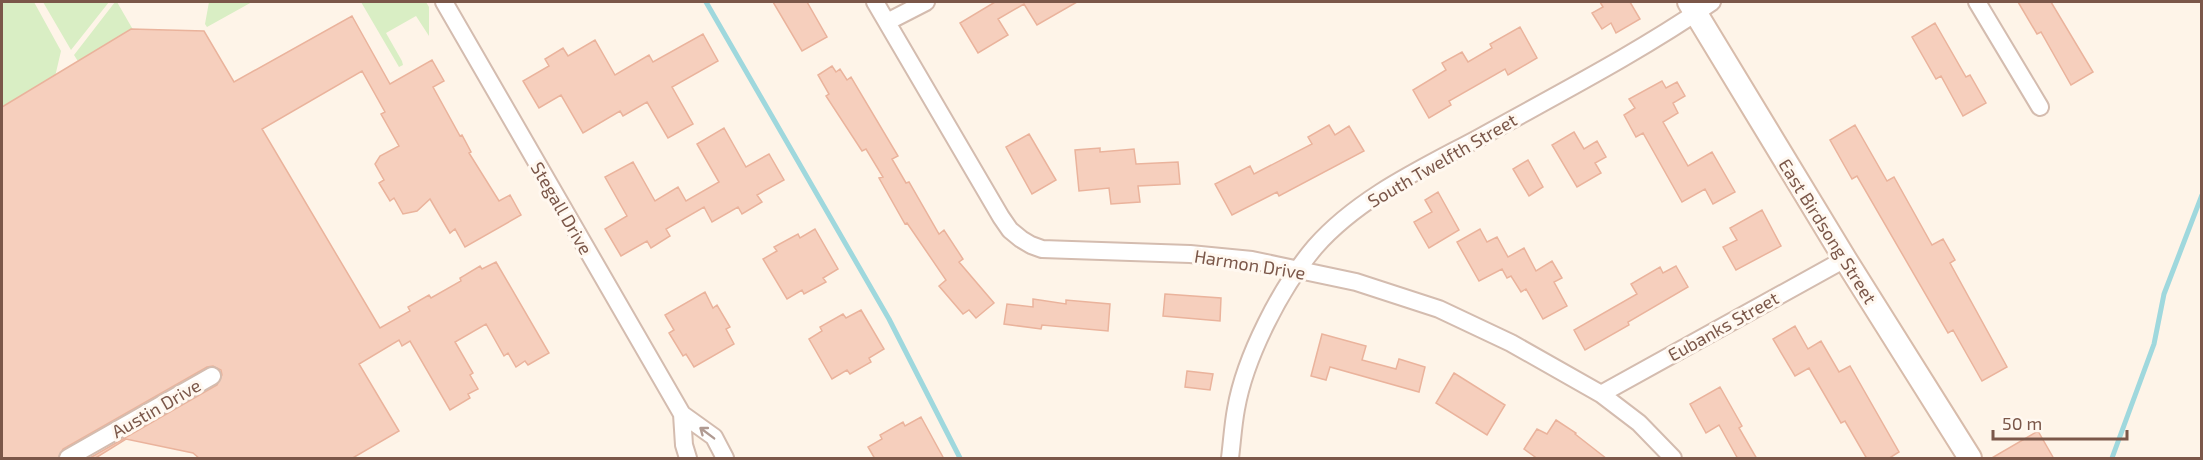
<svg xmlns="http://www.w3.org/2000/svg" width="2203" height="460" font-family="'Exo 2',sans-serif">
	<rect width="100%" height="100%" fill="#fef4e8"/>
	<path fill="#d9eec4" d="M2 2H34L61 51 54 81 9 107 2 105Z
		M43 2H109L71 50Z
		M115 2H117L150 59 90 80 74 55Z
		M209 2H252L207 27 205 24Z
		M361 2H426L429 7V36L416 16 386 33 402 61 403 65 399 67Z"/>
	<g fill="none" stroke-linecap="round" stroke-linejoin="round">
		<path stroke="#9fd8dd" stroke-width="5" d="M706 2 889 319 960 458
			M2112 458 2154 344 2164 294 2202 195"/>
	</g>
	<path fill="#f6cfbd" stroke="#eab39c" stroke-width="1.5" d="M773 2H807L827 37 802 51Z
		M995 2H1077L1037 25 1024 4 998 19 1008 35 978 53 960 23Z
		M1600 2H1630L1640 19 1616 33 1611 23 1602 29 1592 13 1603 7Z
		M2018 2H2051L2093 72 2071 85 2041 32 2037 34Z
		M352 16 390 84 432 60 444 81 433 87 460 136 462 135 471 152 469 153 499 201 510 195 521 215 465 247 455 229 450 233 430 199 417 211 403 214 394 198 390 201 379 183 384 180 375 164 380 156 399 146 381 114 385 112 362 71 262 129 380 328 410 311 408 307 429 295 431 298 461 281 460 278 480 266 482 269 496 262 549 353 528 365 525 361 516 367 508 353 504 356 486 324 455 342 473 373 470 375 478 389 468 394 470 398 450 410 410 341 402 346 399 340 359 364 399 431 351 459H200L193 453 126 439 94 459H88L217 385 222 375 221 370 213 366 207 367 63 449 58 459H2V107L131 29 204 31 234 82Z
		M1935 23 1966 77 1970 75 1986 103 1963 116 1941 76 1936 79 1912 37Z
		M1520 27 1537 58 1508 75 1505 69 1449 101 1451 105 1429 118 1413 90 1446 70 1442 63 1462 52 1468 62 1492 48 1490 44Z
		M703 34 718 61 672 87 693 124 668 138 647 102 623 116 620 111 583 133 561 95 539 108 523 81 549 66 545 59 563 48 568 56 595 40 615 75 649 55 653 62Z
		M832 66 836 72 840 69 847 80 851 77 898 156 892 159 906 183 909 182 939 234 944 230 963 259 959 262 994 303 976 318 969 310 963 314 939 286 946 280 907 223 905 224 879 178 883 177 866 149 862 151 826 96 829 94 818 75Z
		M1662 81 1666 88 1677 82 1685 96 1673 103 1678 113 1663 122 1688 166 1712 152 1735 192 1713 204 1705 189 1682 202 1643 133 1636 137 1624 115 1635 108 1629 99Z
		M1329 125 1335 135 1349 126 1364 151 1279 196 1277 192 1232 215 1215 184 1250 166 1254 174 1312 144 1308 137Z
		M1855 125 1887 181 1894 177 1932 245 1943 239 1955 260 1950 263 2007 367 1982 381 1953 330 1948 333 1857 176 1852 179 1830 140Z
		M724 128 746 167 769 154 784 180 757 195 762 202 742 214 738 207 712 222 704 207 666 229 670 236 651 248 647 241 621 256 605 229 627 216 605 177 633 162 655 201 678 187 686 201 719 182 697 144Z
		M1574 132 1584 149 1597 141 1606 157 1595 163 1601 173 1577 187 1552 145Z
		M1029 134 1056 180 1032 194 1006 147Z
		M1100 148V152L1134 149 1136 164 1178 162 1180 184 1138 186 1140 202 1111 204 1109 188 1079 191 1075 150Z
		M1528 160 1543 187 1529 196 1513 169Z
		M1438 192 1459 230 1429 248 1414 222 1432 212 1425 200Z
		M1762 210 1781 246 1736 270 1723 247 1737 240 1730 228Z
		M815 229 838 269 823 278 826 282 804 294 802 290 787 299 763 259 777 251 774 247 798 234 800 238Z
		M1480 229 1487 242 1497 237 1508 257 1524 248 1536 271 1552 261 1562 278 1554 282 1567 306 1543 319 1526 289 1521 292 1511 276 1507 278 1502 269 1479 281 1457 242Z
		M1676 266 1688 287 1628 322 1629 325 1585 350 1574 330 1637 294 1631 284 1660 267 1663 273Z
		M705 292 713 308 717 305 730 327 726 329 734 344 694 367 686 354 683 356 669 333 674 330 665 315Z
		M1165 294 1221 298 1220 321 1163 316Z
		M1033 299 1066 304V300L1110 304 1108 331 1042 325 1041 329 1004 324 1007 304 1033 307Z
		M861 310 884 349 869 358 871 362 850 374 847 370 832 379 809 339 822 331 820 327 843 314 846 318Z
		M1795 326 1808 349 1821 341 1839 372 1850 366 1899 452 1888 459H1867L1845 421 1841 423 1809 368 1795 376 1773 339Z
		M1322 334 1366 346 1362 360 1396 369 1399 359 1425 367 1419 392 1330 367 1326 380 1311 376Z
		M1187 371 1213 374 1210 390 1185 387Z
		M1454 373 1505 405 1487 435 1436 403Z
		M1720 387 1742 426 1739 428 1757 459H1738L1719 425 1706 433 1690 404Z
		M921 417 944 459H875L868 447 882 439 880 435 903 422 905 426Z
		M1556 420 1576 433 1575 434 1607 459H1538L1524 449 1537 429 1547 434Z
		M2038 431 2054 459H1990Z"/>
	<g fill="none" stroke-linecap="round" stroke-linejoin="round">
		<g stroke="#d4bcaf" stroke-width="20">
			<path id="street" d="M444 2 682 414 714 437 725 458
				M875 2 1001 217 1010 230 1021 239 1031 245 1042 249 1190 254 1252 260 1356 282 1439 309 1511 343 1601 394 1639 423 1673 458
				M1977 2 2040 107
				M887 22 926 2
				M1601 394 1845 259
				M682 414 684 445 688 458
				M68 458 212 376
				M1230 458C1232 442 1233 425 1236 409 1245 357 1281 287 1315 247 1358 198 1421 169 1477 139 1556 95 1638 53 1712 2"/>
		</g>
		<g stroke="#d8bcab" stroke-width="26">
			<path id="secondary" d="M1689 2 1845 259 1970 458"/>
		</g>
		<use href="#street" stroke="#fff" stroke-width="16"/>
		<use href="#secondary" stroke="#fff" stroke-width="22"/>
	</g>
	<defs><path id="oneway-shaft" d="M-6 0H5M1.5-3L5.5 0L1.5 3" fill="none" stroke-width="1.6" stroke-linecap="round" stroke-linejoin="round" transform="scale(1.5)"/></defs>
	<use stroke="#b09a92" href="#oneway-shaft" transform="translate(707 433) rotate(-143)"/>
	<g text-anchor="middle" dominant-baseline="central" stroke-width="6" stroke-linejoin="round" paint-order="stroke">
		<g font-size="18" fill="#7b5749" stroke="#fff8f0">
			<text transform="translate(1442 160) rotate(-30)">South Twelfth Street</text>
			<text transform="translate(562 208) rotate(60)">Stegall Drive</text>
			<text transform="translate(1828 231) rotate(58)">East Birdsong Street</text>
			<text transform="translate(1250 264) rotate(9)">Harmon Drive</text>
			<text transform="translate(1723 326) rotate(-29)">Eubanks Street</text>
			<text transform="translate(156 408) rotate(-30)">Austin Drive</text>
		</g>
	</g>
	<rect width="2203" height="460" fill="none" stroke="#7b5749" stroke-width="6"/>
	<path d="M1993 430v9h134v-9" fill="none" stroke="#7b5749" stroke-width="3"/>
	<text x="2002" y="430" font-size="18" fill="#7b5749" stroke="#fff8f0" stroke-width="4.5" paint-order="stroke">50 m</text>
</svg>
